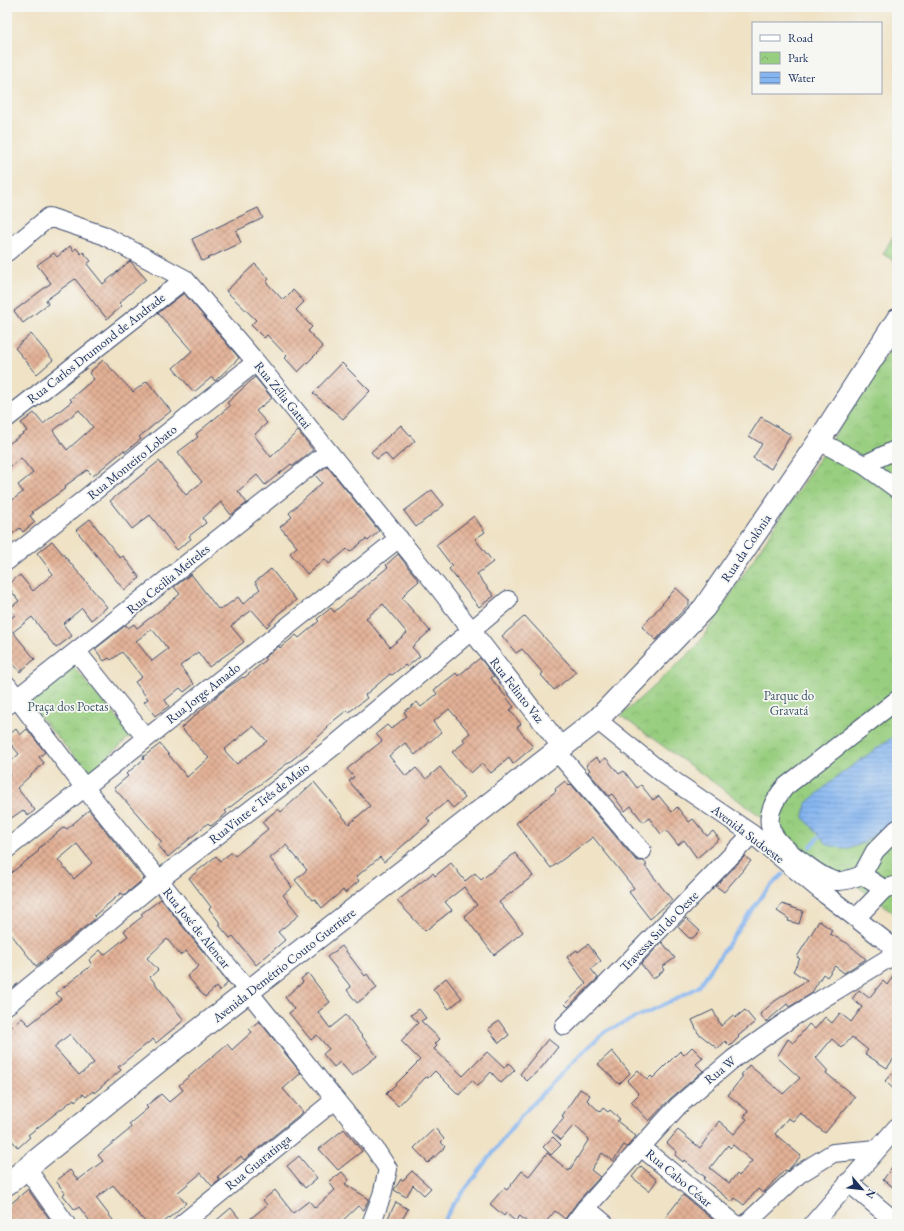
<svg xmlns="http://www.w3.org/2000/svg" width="904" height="1231" font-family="'EB Garamond',serif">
	<defs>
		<pattern id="park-crowns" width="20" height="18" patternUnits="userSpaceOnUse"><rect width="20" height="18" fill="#98ce7f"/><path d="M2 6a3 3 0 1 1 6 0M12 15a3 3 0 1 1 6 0" fill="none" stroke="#82b170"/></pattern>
		<pattern id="water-rules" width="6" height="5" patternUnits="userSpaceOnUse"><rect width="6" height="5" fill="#85b6f1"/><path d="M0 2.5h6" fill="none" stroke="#6c94c6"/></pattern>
		<pattern id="building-cross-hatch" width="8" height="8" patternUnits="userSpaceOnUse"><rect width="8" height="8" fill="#e3b195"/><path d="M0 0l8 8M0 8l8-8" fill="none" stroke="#b7907d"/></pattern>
	</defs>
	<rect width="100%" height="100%" fill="#f6f6f2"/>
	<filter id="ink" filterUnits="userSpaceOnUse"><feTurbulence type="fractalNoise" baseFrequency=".025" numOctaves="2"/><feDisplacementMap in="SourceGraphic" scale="8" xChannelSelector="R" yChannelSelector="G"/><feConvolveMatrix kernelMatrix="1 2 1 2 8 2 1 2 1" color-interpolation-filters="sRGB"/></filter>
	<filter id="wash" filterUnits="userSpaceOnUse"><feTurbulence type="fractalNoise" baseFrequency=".012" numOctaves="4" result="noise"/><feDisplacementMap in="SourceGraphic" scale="16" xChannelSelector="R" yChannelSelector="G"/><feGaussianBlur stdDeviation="0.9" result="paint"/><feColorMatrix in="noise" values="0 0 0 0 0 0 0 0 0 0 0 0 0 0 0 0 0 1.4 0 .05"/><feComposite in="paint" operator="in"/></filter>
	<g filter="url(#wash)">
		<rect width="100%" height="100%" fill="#efe2c5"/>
		<path fill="url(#park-crowns)" stroke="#5a7e6e" d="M897 223V263L883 254 895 233Z
			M897 339V915L838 872H827L781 834 780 830 621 716 697 646Z
			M70 663 132 735 89 773 26 701Z"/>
		<path fill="url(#water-rules)" stroke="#5072a8" d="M897 734V818L861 844 848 849 828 845 804 818 806 804 834 779Z"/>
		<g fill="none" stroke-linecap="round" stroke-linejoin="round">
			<path stroke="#85b6f1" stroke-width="3.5" d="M810 847 819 837
				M442 1224 453 1205 521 1116 584 1051 606 1031 676 999 698 987 764 893 783 874"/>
		</g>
		<g id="blocks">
			<path fill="url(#building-cross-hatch)" fill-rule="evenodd" d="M258 208 263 218 236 231 241 243 202 261 192 239Z
				M70 246 73 251 76 248 81 254 83 252 91 261 87 264 103 284 130 261 146 279 119 303 122 306 107 319 75 279 46 300 48 304 23 323 14 311 51 283 37 265 54 253 57 257Z
				M255 264 269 279 266 282 283 300 293 290 304 302 296 310 312 327 308 331 323 347 298 372 285 358 287 356 267 335 264 338 251 325 256 320 226 291Z
				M184 293 239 358 215 381 212 377 194 392 173 368 192 351 158 313Z
				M31 334 53 360 37 374 15 348Z
				M103 360 133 392 147 381 171 411 139 437 141 439 125 452 124 450 93 476 87 470 65 486 66 488 32 512 34 513 30 516 35 522 23 532 20 528 7 538V504L23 492 18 485 33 473 21 458 7 469V445L27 431 21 423 34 413 43 424 72 401 70 399 94 379 89 373ZM79 410 93 427 67 450 53 431Z
				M342 363 370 391 343 419 313 393Z
				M255 377 272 398 256 411 267 423 254 435 271 457 298 431 313 450 293 466 291 464 265 485 257 475 238 491 247 503 231 515 221 502 203 518 206 523 189 536 191 539 177 550 150 515 132 529 110 501 159 461 186 495 202 482 178 452 198 437 196 434 230 406 227 403Z
				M761 417 791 435 771 469 753 458 762 444 749 436Z
				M401 425 415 441 392 461 385 453 377 459 371 452Z
				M327 466 379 531 368 541 366 539 350 552 347 549 329 564 325 559 307 574 290 553 297 547 280 527 292 517 289 513 322 483 315 475Z
				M432 490 444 505 416 527 404 511Z
				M474 516 485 532 475 539 493 562 477 574 494 596 479 607 449 569 452 566 436 545Z
				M90 519 120 558 123 556 140 578 124 590 76 530Z
				M52 541 107 607 91 620 82 608 63 624 72 636 56 648 32 617 13 632 35 659 20 672 7 656V636L12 631 7 625V621L15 615 10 608 19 601 7 585 20 575 33 591 53 574 37 553Z
				M398 554 419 581 404 594 405 595 402 598 430 631 412 647 420 656 407 667 405 665 392 675 390 674 365 695 367 698 349 712 347 710 326 727 328 728 297 756 225 811 227 813 211 826 208 823 168 857 158 845 162 842 114 788 128 776 126 774 144 759 143 757 160 744 187 777 209 758 181 728 224 690 243 677 244 678 266 660 264 658 279 646 280 648 296 635 299 638 319 621 317 619 331 608 334 612 388 567 386 565ZM383 604 407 633 390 647 366 618ZM253 726 267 741 237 764 224 750Z
				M271 569 296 600 278 614 267 627 252 610 231 626 244 642 209 667 198 652 180 666 194 684 184 692 180 688 165 700 169 706 155 716 144 702 148 699 135 682 142 677 122 652 111 660 109 658 104 661 95 649 126 625 128 628 134 624 137 628 163 608 180 594 174 587 191 574 218 609 226 606 238 597 243 604 260 589 255 582ZM152 629 168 649 152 661 136 641Z
				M676 588 689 600V604L656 640 642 627Z
				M525 616 576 672 554 690 541 675 543 673 522 649 516 653 502 636Z
				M480 658 494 676 491 678 514 707 510 710 521 724 517 727 533 747 513 764 509 758 491 773 482 763 471 773 452 752 465 742 463 739 470 733 449 709 433 722 441 732 415 755 405 743 389 756 406 776 416 768 426 779 440 767 465 798 453 808 447 801 427 818 430 822 399 849 384 862 380 857 356 877 359 881 345 893 343 890 322 908 315 899 312 900 295 880 307 870 286 845 270 858 292 887 283 895 299 915 278 932 285 940 256 965 233 936 230 938 219 925 221 924 209 909 211 907 189 878 216 856 220 861 232 852 235 856 268 829 262 822 278 809 281 812 314 782 349 824 370 806 349 781 354 777 347 769 382 741 376 734 387 725 391 729 407 716 404 712 417 702 421 707 437 694 434 690 456 673 458 676Z
				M16 729 20 735 27 729 45 752 39 757 44 763 17 788 35 810 28 816 23 810 7 821V776L8 777 11 774 7 769V765L19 754 10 743 12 741 8 736Z
				M596 757 600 762 606 758 619 774 624 771 637 788 641 785 653 800 659 796 672 812 677 807 689 822 693 819 707 836 713 831 719 839 697 858 684 840 678 845 666 830 661 834 649 818 643 822 631 806 625 811 612 794 609 796 588 772 590 770 586 765Z
				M565 781 569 786 571 784 634 858 638 861H644L647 865 645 866 672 900 650 919 629 892 634 888 593 837 551 868 516 823 556 791 555 789Z
				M89 810 144 879 124 895 121 893 94 916 96 918 36 966 7 929V876L39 851 38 849 64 827 67 829ZM77 844 92 863 74 879 58 860Z
				M515 853 533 876 499 902 523 932 494 955 464 916 477 905 464 887 445 902 452 910 425 931 397 901 433 873 435 876 451 863 465 881 475 873 481 880Z
				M745 856 751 861 724 892 716 886Z
				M161 899 228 983 219 991 216 987 205 997 187 976 199 966 186 951 180 955 167 939 147 958 158 970 150 977 184 1020 156 1043 153 1039 118 1067 121 1070 94 1093 93 1091 86 1097 83 1094 75 1101 74 1099 28 1135 30 1137 18 1148 7 1134V1031L22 1018 29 1025 61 999 56 993 92 965 89 960 100 950 104 955 128 936 124 931 143 916 141 914ZM70 1034 94 1063 79 1075 54 1047Z
				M782 904 803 911 799 924 788 921 789 919 777 911Z
				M686 918 700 931 693 938H689L678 927Z
				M819 921 832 930 830 934 847 943 866 959 844 973 835 966 827 977 823 974 811 994 789 1007 787 1004 766 1022 760 1014 775 1001 807 980 793 971 800 959 797 957Z
				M662 942 675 958 662 967 664 970 653 979 641 964Z
				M588 944 601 961 591 969 598 978 568 1007 565 1004 586 984 567 957 577 950 578 952Z
				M342 946 365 976 367 974 377 988 357 1003 347 990 351 987 327 957Z
				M897 971V1054L887 1068 865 1054 868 1050 852 1037 842 1048 832 1039 816 1058 828 1071 826 1073 855 1097 825 1133 800 1113 793 1121 788 1118 775 1134 801 1156 787 1171 785 1170 763 1193 758 1189 744 1205 735 1198 732 1202 703 1179 705 1177 684 1160 683 1162 675 1155 677 1152 667 1143 678 1130 700 1148 719 1121 734 1134 747 1119 744 1117 748 1111 728 1095 743 1076 741 1075 749 1065 783 1094 800 1078 777 1057 788 1039 793 1043 809 1024 815 1029 825 1017 832 1023 840 1013 851 1022 862 1007 852 999 859 990 869 998 883 981 887 985ZM728 1145 730 1148 733 1145 752 1161 739 1176 737 1174 729 1183 710 1168Z
				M308 973 330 1002 318 1012 330 1028 346 1015 377 1056 352 1076 340 1062 334 1067 323 1054 329 1049 317 1035 311 1040 289 1013 294 1009 285 997 303 982 301 979Z
				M446 978 462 998 449 1009 433 989Z
				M419 1009 426 1018 421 1021 440 1039 435 1044 437 1046 434 1049 463 1076 487 1052 504 1068 509 1063 515 1070 501 1083 491 1072 478 1086 472 1080 459 1095 435 1071 428 1078 426 1077 398 1106 386 1094 420 1060 401 1041 418 1023 411 1015Z
				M713 1010 721 1026 733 1015 735 1018 745 1010 755 1022 738 1036 739 1037 730 1046 725 1041 718 1049 698 1033 692 1020Z
				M259 1021 301 1073 283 1089 303 1112 244 1160 241 1156 217 1177 220 1180 212 1186 201 1173 177 1193 186 1203 162 1224H147L113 1185 96 1198 116 1224H92L79 1207 75 1210 63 1195 65 1193 56 1181 70 1170 78 1180 103 1161 98 1155 129 1130 131 1127 129 1124 148 1108 146 1106 161 1094 169 1102 183 1090 179 1085 227 1044 232 1050 236 1046 252 1032 249 1029Z
				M499 1021 509 1035 499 1043 488 1029Z
				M548 1039 558 1047 542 1067 527 1081 520 1074Z
				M692 1047 703 1058 696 1064 703 1071 671 1098 649 1121 631 1102 639 1094 627 1081 638 1070 647 1080 651 1076 653 1078 680 1051 684 1055Z
				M612 1051 630 1073 619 1084 598 1064Z
				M892 1073 897 1077V1092L885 1081Z
				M580 1089 590 1095 587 1100 600 1112 603 1108 608 1112 610 1110 620 1119 617 1121 636 1136 627 1147 624 1145 613 1161 602 1153 591 1170 600 1177 578 1201 565 1219 555 1211 544 1224H529L520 1216 515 1221 506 1213 504 1216 490 1204 504 1188 507 1190 522 1171 529 1176 547 1153 569 1171 589 1139 574 1125 561 1140 552 1132 564 1117 562 1116Z
				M435 1128 444 1139 441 1142 445 1147 428 1163 414 1148Z
				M344 1129 362 1151 338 1170 319 1149Z
				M553 1137 561 1145 551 1155 543 1147Z
				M299 1156 317 1178 305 1188 287 1166Z
				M897 1160V1190L883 1180Z
				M641 1166 657 1180 649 1191 632 1177Z
				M412 1171 431 1188 424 1195 413 1185 406 1197 394 1190 401 1179 403 1180Z
				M342 1172 349 1180 345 1184 369 1199 364 1210 358 1206 339 1224H244L267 1205 263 1200 275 1190 293 1213 309 1201 315 1208 335 1190 329 1182Z
				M28 1189 32 1195 53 1224H7V1207Z
				M683 1195 718 1224H672L665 1218Z
				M396 1202 408 1209 400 1224H385Z
				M231 1208 244 1224H212Z"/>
		</g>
	</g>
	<g filter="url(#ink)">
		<use href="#blocks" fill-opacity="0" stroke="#3b4a6d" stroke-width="1"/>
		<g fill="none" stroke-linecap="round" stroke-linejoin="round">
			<g stroke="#3b4a6d" stroke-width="20">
				<path id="minor" d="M7 252 49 217 103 235 185 279 256 362 438 587 563 749
					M7 418 185 279
					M819 441 864 465 897 489
					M864 465 897 449
					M7 561 256 362
					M77 652 146 738
					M7 685 84 787 375 1149 388 1169 382 1195 371 1224
					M8 705 328 452
					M597 720 665 775 752 834 826 895 897 950
					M558 753 642 851
					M7 849 399 538
					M862 875 875 851 897 829
					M884 889 862 875C854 878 844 882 836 881 825 879 813 870 804 863 772 840 755 823 785 787L897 700
					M856 918 884 889 897 885
					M7 1005 159 880 330 749 508 600
					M564 1026 605 986 752 834
					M641 1147 735 1224
					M27 1169 66 1224
					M848 1182 897 1223
					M586 1208 605 1224
					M182 1224 335 1100
					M574 1224 586 1208 678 1106 733 1059 791 1018 897 953
					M746 1224 799 1174 833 1153 877 1149
					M813 1224 897 1127"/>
			</g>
			<g stroke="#3b4a6d" stroke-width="24">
				<path id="major" d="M7 1184 163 1058 597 720 704 608 819 441 897 320"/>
			</g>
			<use href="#minor" stroke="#fff" stroke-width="18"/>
			<use href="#major" stroke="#fff" stroke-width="22"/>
		</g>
	</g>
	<g text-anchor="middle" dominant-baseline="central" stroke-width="3.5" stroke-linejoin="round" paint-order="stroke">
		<g font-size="13" fill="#1b2f5e" stroke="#f6f6f2">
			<text transform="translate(96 348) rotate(-38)">Rua Carlos Drumond de Andrade</text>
			<text transform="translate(283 395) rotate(51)">Rua Zélia Gattai</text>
			<text transform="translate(132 462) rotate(-39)">Rua Monteiro Lobato</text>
			<text transform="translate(746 548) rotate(-56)">Rua da Colônia</text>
			<text transform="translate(168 579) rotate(-39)">Rua Cecilia Meireles</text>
			<text transform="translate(517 690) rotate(52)">Rua Felinto Vaz</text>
			<text transform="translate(203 693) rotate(-38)">Rua Jorge Amado</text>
			<text transform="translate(259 803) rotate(-38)">RuaVinte e Três de Maio</text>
			<text transform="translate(748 834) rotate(37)">Avenida Sudoeste</text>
			<text transform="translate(197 928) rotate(51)">Rua José de Alencar</text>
			<text transform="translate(659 931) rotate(-46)">Travessa Sul do Oeste</text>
			<text transform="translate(284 965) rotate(-38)">Avenida Demétrio Couto Guerriere</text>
			<text transform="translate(720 1070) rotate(-39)">Rua W</text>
			<text transform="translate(258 1162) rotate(-39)">Rua Guaratinga</text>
			<text transform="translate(679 1178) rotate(40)">Rua Cabo César</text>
		</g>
		<g font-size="13" fill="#3a5766" stroke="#f6f6f2">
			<text x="789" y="695">Parque do<tspan x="789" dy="15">Gravatá</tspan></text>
			<text x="68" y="706">Praça dos Poetas</text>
		</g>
	</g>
	<rect width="904" height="1231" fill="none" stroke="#f6f6f2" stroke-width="24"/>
	<rect x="752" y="22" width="130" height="72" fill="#f6f6f2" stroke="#9ea6b7"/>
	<rect x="760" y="35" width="20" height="6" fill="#ffffff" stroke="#9ea6b7"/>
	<text x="788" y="42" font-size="12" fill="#1b2f5e">Road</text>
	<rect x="760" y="52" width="20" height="12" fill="url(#park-crowns)" stroke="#9ea6b7"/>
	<text x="788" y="62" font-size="12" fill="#1b2f5e">Park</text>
	<rect x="760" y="72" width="20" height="12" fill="url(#water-rules)" stroke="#9ea6b7"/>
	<text x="788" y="82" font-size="12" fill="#1b2f5e">Water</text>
	<g transform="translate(862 1189) rotate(118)" stroke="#f6f6f2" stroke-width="3" paint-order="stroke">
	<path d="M0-3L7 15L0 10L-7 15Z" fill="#1b2f5e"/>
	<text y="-6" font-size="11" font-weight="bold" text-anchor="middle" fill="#1b2f5e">N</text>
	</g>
</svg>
